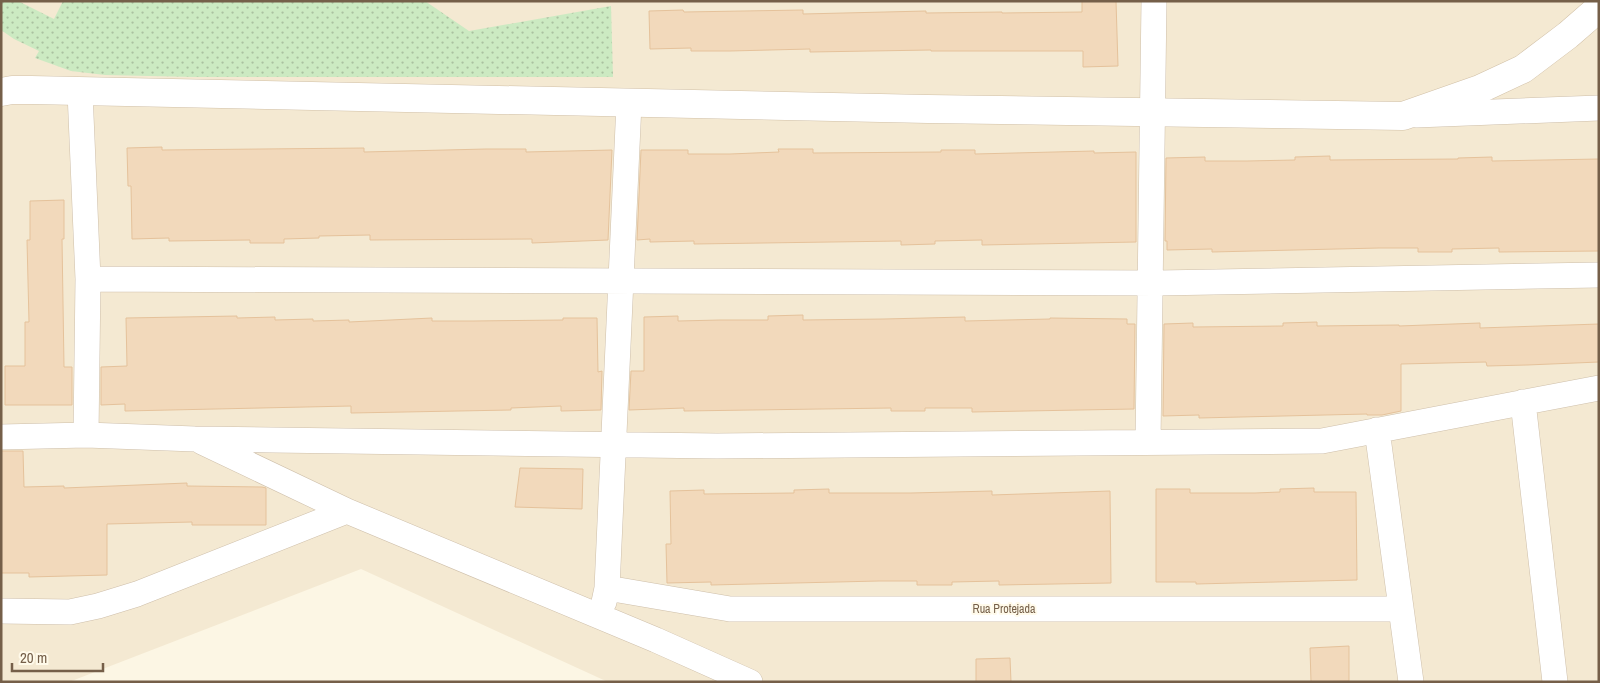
<svg xmlns="http://www.w3.org/2000/svg" width="1600" height="683" font-family="'Archivo Narrow',sans-serif">
	<defs>
		<pattern id="green-dots" width="8" height="8" patternUnits="userSpaceOnUse" patternTransform="scale(1.25)"><rect width="8" height="8" fill="#cceac2"/><path d="M2 2h.1M6 6h.1" fill="none" stroke="#aac1a0" stroke-width="1.8" stroke-linecap="round"/></pattern>
	</defs>
	<rect width="100%" height="100%" fill="#fcf6e4"/>
	<path fill="#f4e9d2" d="M1 1H1599V682H608L361 569 69 682H1Z"/>
	<path fill="url(#green-dots)" d="M1 1H18L54 19 63 1H425L469 31 611 6 613 77H193L105 75 71 71 35 58 39 51 14 39 1 30Z"/>
	<path fill="#f2d9bb" stroke="#e5c29b" d="M1082 1H1116L1118 66 1083 67V51H931V50L810 52V49L730 51H691V48L650 49 649 11 683 10 684 12 803 10V14L926 11V13L1002 12V13L1082 12Z
		M162 147V150L364 148V152L486 149H526V152L612 150 608 240 532 243V239L370 240V235L319 236V238L284 239V243H250V240L169 241V238L132 239 131 186H128L127 148Z
		M778 149H813V153L941 152V150H975V154L1094 151V153L1136 152V242L982 245V240L935 241V244L901 245V241L694 244V241L650 242V239L637 240 641 150H688V154H730L779 152Z
		M1330 156V160L1458 159V158L1492 157V161L1599 159V251L1499 252V248L1452 249V252H1418V248H1379L1212 252V249L1167 250V241H1165L1166 158 1205 157V161H1247L1295 160V157Z
		M64 200V239H62L64 367H72V405H5V366H25V322H29L27 240H30V201Z
		M803 315V320L884 319 965 317V321L1050 319V318L1127 319V324H1135L1134 409 972 412V408H925V411H891V408L684 411V408L629 410 631 371H644V317L678 316V321L720 320H768V316Z
		M237 316V318L275 317V320L313 319V321L349 320V322L432 318V321H473L563 320V318H597L598 372 602 371 601 410 561 411V406L511 408V410L351 413V406L125 411V404L101 405V367L127 366 126 318Z
		M1317 322V326L1399 325V326L1480 323V328L1599 324V362L1527 365 1487 366 1486 362 1401 364V411L1382 415H1367V414L1199 418V415L1163 416 1164 324 1193 323V327L1283 326V323Z
		M1 451H23L24 487 64 486V488L187 483V486L262 487 266 488V525H192V522L107 524V575L29 577V573H1Z
		M520 468 583 469 582 509 515 507Z
		M1314 488V492H1356L1357 580 1196 584V582H1156V489H1190V493H1255L1280 492V489Z
		M829 489V493H911L992 491V495L1110 491 1111 583 999 585V581L952 582V585H917V581H879L711 585V582L667 583 666 544H671L670 491 704 490V494L794 493V490Z
		M1349 646V681L1311 682 1310 648Z
		M1010 658 1011 682H976V659Z"/>
	<g fill="none" stroke-linecap="round" stroke-linejoin="round">
		<g stroke="#cebfaa" stroke-width="26">
			<path id="street" d="M80 92 88 279 86 435
				M1416 115 1599 108
				M88 279 1158 283 1599 275
				M1523 402 1555 682
				M1377 430 1411 682
				M1 437 86 435 195 439 717 446 1322 441 1599 388
				M202 442 347 511 656 640 750 682
				M1148 442 1154 1
				M607 588 730 609H1401
				M604 602 607 588 629 103
				M1 611 70 612 98 606 137 594 347 511"/>
		</g>
		<g stroke="#d1c0a7" stroke-width="29">
			<path id="secondary" d="M1 92 12 90H31L928 109 1403 116 1480 89 1523 69 1568 35 1599 8"/>
		</g>
		<use href="#street" stroke="#fff" stroke-width="25"/>
		<use href="#secondary" stroke="#fff" stroke-width="28"/>
	</g>
	<g text-anchor="middle" dominant-baseline="central" stroke-width="4" stroke-linejoin="round" paint-order="stroke">
		<g font-size="12" fill="#755f49" stroke="#fffaea">
			<text x="1004" y="609">Rua Protejada</text>
		</g>
	</g>
	<rect width="1600" height="683" fill="none" stroke="#755f49" stroke-width="5"/>
	<path d="M12 663v8h91v-8" fill="none" stroke="#755f49" stroke-width="2.5"/>
	<text x="20" y="663" font-size="15" fill="#755f49" stroke="#fffaea" stroke-width="4" paint-order="stroke">20 m</text>
</svg>
